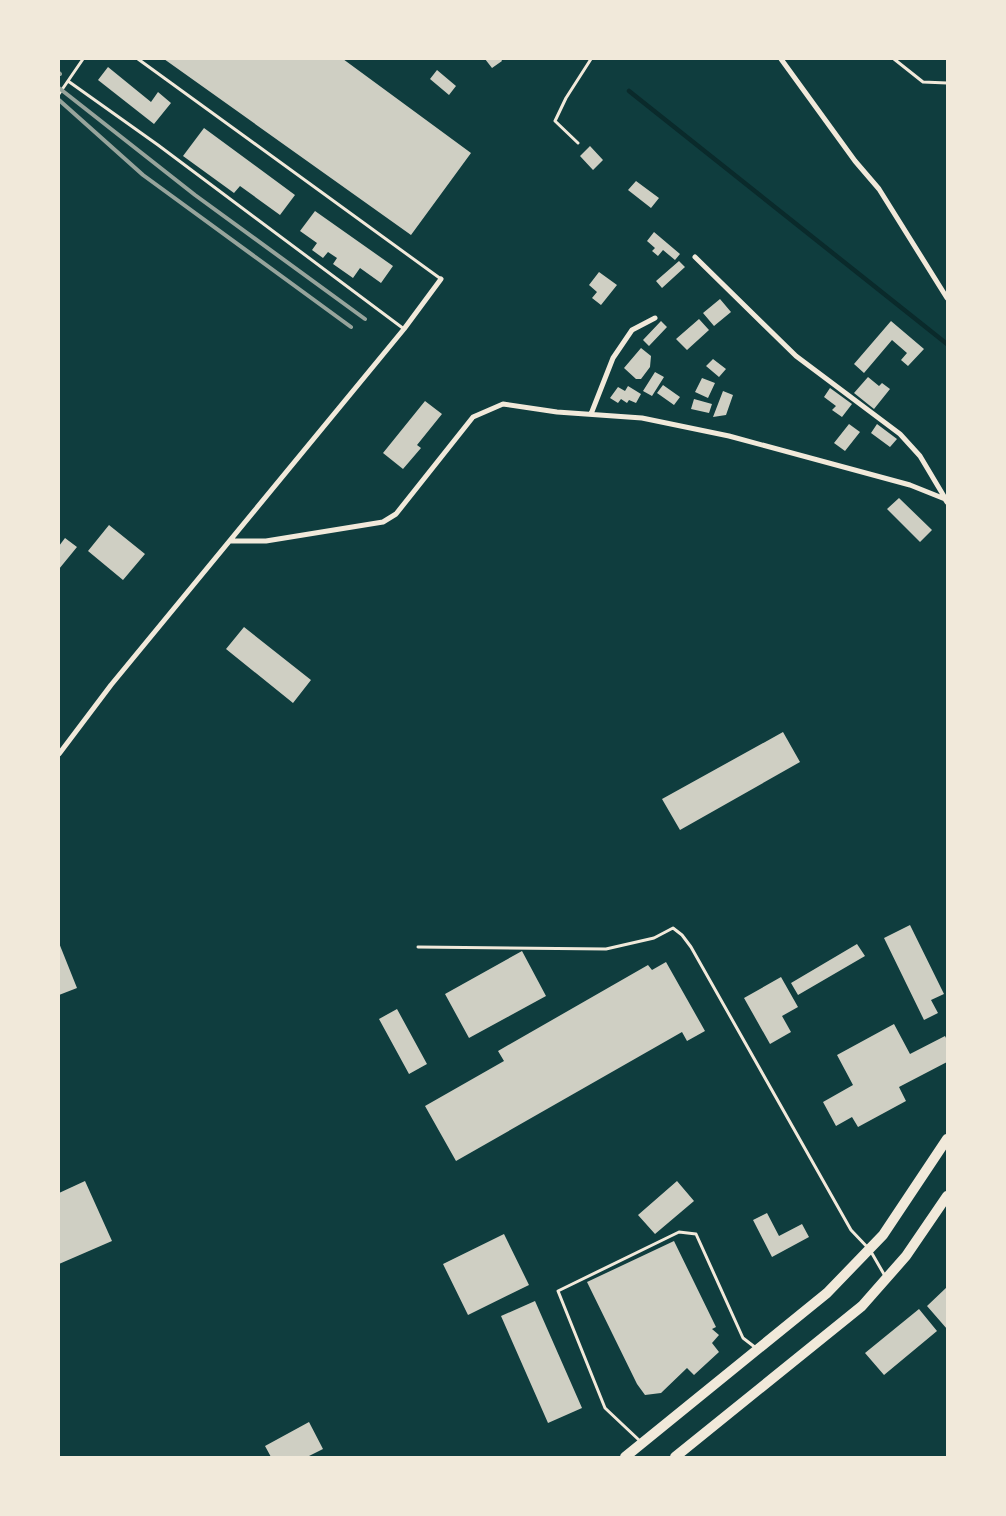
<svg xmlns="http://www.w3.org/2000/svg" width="1006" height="1516" font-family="Manrope,sans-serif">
	<rect width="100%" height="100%" fill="#0f3d3e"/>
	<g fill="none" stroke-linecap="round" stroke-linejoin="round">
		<path stroke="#0a2a2b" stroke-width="4.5" d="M629 91 947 344"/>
	</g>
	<path fill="#cfcfc3" d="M164 59H343L471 153 411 235Z
		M485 59H501L502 61 492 68Z
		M108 67 151 102 158 92 171 103 154 124 98 80Z
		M437 70 456 86 449 95 430 79Z
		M204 128 295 195 280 215 240 186 234 193 183 156Z
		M590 146 603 160 593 170 580 156Z
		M636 181 659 198 651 208 628 190Z
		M315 211 393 266 381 283 360 268 353 278 333 264 337 258 328 252 323 258 312 250 317 243 300 231Z
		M654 232 680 254 675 260 663 250 658 256 652 251 655 248 647 241Z
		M679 261 685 267 662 288 656 281Z
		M599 272 617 285 601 305 592 298 597 292 589 285Z
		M720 299 731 312 714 326 703 313Z
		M699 319 709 330 687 350 676 339Z
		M661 321 667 327 649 346 643 340Z
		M891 321 924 349 908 366 901 360 907 353 892 340 864 373 854 364Z
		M641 348 651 356 650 367 641 379H636L624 368Z
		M713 359 726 369 719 377 706 366Z
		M655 372 664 377 652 396 643 391Z
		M868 377 879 386 882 383 890 389 874 409 854 393Z
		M702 378 715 383 708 398 695 392Z
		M663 385 680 397 674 405 657 393Z
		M628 386 641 394 636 403 629 400 627 403 621 399 618 403 610 398 618 387 625 391Z
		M830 388 852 404 842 417 832 410 836 406 824 397Z
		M723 391 733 395 726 415 713 417Z
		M694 399 712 404 709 413 691 409Z
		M425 401 442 414 417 445 421 448 403 469 383 453Z
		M849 424 860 432 845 451 834 443Z
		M877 424 897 439 890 447 871 433Z
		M899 498 932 530 920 542 887 509Z
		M109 525 145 554 123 580 88 551Z
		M65 538 77 547 59 569V546Z
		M244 627 311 680 293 703 226 649Z
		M783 732 800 762 680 830 662 799Z
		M910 925 944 994 931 1000 938 1013 924 1020 884 938Z
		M59 943 77 988 59 995Z
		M857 944 865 956 798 995 791 983Z
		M522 951 546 996 469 1038 445 994Z
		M666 962 705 1031 687 1041 682 1032 456 1161 425 1106 504 1061 498 1051 648 965 652 970Z
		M781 977 798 1007 782 1016 791 1032 770 1044 744 998Z
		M397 1009 427 1064 409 1074 379 1019Z
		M894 1024 910 1054 945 1036 947 1040V1062L899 1087 906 1101 858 1127 852 1117 836 1126 823 1102 853 1085 837 1055Z
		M85 1181 112 1241 59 1264V1193Z
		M677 1181 694 1201 655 1234 638 1215Z
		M767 1213 779 1236 802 1224 809 1237 772 1257 753 1220Z
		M504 1234 529 1285 468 1315 443 1264Z
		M674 1241 716 1327 712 1329 719 1335 712 1343 719 1352 694 1375 687 1368 661 1393 645 1395 637 1384 587 1282Z
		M947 1287V1329L927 1306Z
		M535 1301 582 1408 548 1423 501 1316Z
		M919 1309 937 1331 884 1375 865 1353Z
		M309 1422 323 1449 307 1457H271L265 1446Z"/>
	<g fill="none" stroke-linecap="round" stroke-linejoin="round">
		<path stroke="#f1e9da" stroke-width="3" d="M138 59 441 279
			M894 59 923 82 947 83
			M68 81 158 145 404 329
			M59 94 83 59
			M578 143 555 121 566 98 591 59
			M418 947 606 949 654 938 673 928 682 935 691 947 851 1230 870 1250 885 1276
			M640 1441 605 1408 558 1291 679 1232 696 1234 743 1338 756 1348"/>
		<path stroke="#f1e9da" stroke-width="5" d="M781 59 855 161 879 189 947 298
			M695 257 796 356 900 434 920 456 945 498
			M591 414 613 358 632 330 655 318
			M231 541H266L383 522 396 514 473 417 503 404 557 412 642 418 729 436 910 485 945 499 947 502
			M59 754 111 685 404 329 441 279"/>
		<path stroke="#f1e9da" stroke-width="10" d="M625 1457 827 1293 883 1235 947 1139
			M675 1457 862 1306 906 1256 947 1196"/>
		<path stroke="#97a49c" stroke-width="4" d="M59 73 60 74
			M59 88 195 195 365 319
			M59 100 143 175 351 327"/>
	</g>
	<rect width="1006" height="1516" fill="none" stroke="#f1e9da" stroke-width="120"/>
</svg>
